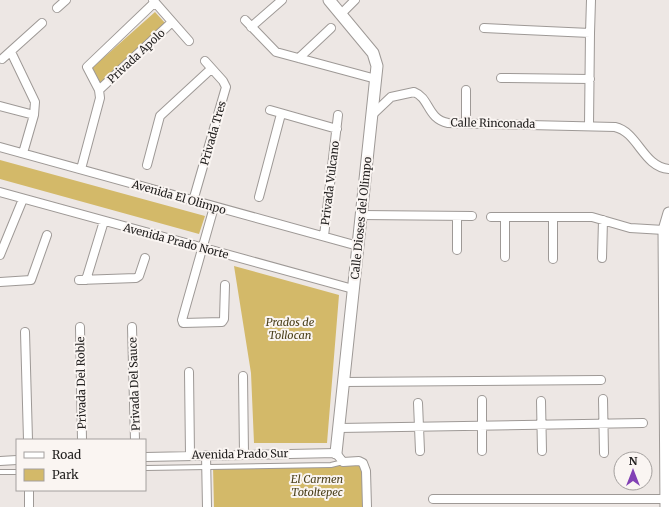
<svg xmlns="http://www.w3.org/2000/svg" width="669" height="507" font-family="Merriweather,serif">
	<rect width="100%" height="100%" fill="#ede7e4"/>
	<path fill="#d3b969" d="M155 12 165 23 100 84 92 68Z
		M0 160 205 216 199 234 0 179Z
		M234 266 339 295 327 443H254L251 373Z
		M363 463V507H214L213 466Z"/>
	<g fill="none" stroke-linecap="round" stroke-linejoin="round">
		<g stroke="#9e9996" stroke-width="6">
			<path id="service" d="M145 468 331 465 343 462
				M0 472H17"/>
		</g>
		<g stroke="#9e9996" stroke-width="10">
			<path id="minor" d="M153 0 189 41
				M57 8 66 0
				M341 14 355 0
				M245 20 276 52 376 79
				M251 27 282 0
				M484 28 590 33 589 125
				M590 33 591 0
				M11 52 35 102 34 115 23 153
				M299 58 331 28
				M2 59 42 23
				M501 78 590 79
				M99 90 172 22
				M466 90V123
				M0 106 34 115
				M270 110 337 129
				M372 115 391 97 414 92C430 98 427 119 448 123L615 127C638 132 643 167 669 169
				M0 147 358 246
				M147 165 160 116 211 69
				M81 169 100 98 99 90 87 67 155 2
				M0 192 353 289
				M259 197 281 114
				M193 201 226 87 223 81 205 61
				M214 207 182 320 183 323 222 322 224 319 225 285
				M361 215 472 216
				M491 217H592L630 228 664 230
				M505 217V257
				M324 236 338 115
				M457 250V216
				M0 255 23 199
				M602 258 603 220
				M553 259V217
				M79 280 136 278 139 276 145 258
				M86 280 104 221
				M0 282 31 280 47 235
				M80 327 82 440
				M132 327 135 440
				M25 332 28 440
				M189 372 190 455
				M243 376 244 454
				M344 382 601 380
				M603 399 604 453
				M482 400V451
				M541 401 542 451
				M418 403 420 451
				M339 428 643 423
				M206 455 207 507
				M145 457 336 453 343 462 359 461 363 463 366 471 367 507
				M0 461 17 460
				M433 499H666
				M29 507V490"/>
		</g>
		<g stroke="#9e9996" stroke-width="13">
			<path id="secondary" d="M329 0 373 53 377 66 336 453
				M666 507 664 230 669 213"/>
		</g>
		<use href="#service" stroke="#fff" stroke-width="4"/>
		<use href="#minor" stroke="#fff" stroke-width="8"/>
		<use href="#secondary" stroke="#fff" stroke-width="11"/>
	</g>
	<g text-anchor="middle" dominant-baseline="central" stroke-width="4" stroke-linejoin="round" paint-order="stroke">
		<g font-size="11" fill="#232120" stroke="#faf5f2">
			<text transform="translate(136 56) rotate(-43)">Privada Apolo</text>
			<text transform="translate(493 123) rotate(1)">Calle Rinconada</text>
			<text transform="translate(213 133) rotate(-74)">Privada Tres</text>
			<text transform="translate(330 183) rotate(-83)">Privada Vulcano</text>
			<text transform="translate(179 197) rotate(16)">Avenida El Olimpo</text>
			<text transform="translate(361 218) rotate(-84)">Calle Dioses del Olimpo</text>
			<text transform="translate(176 241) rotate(15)">Avenida Prado Norte</text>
			<text transform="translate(81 383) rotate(-91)">Privada Del Roble</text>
			<text transform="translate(134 384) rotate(-92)">Privada Del Sauce</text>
			<text transform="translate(240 454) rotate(-1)">Avenida Prado Sur</text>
		</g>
		<g font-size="11" font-style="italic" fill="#4c411c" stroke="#faf5f2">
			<text x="290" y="322">Prados de<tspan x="290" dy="13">Tollocan</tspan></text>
			<text x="317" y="479">El Carmen<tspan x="317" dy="13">Totoltepec</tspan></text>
		</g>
	</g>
	<rect x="16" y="439" width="130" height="52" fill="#faf5f2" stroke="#a4a09e"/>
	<rect x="24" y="452" width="20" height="6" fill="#ffffff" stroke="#a4a09e"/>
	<text x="52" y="459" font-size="12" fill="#232120">Road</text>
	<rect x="24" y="469" width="20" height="12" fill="#d3b969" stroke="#a4a09e"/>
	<text x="52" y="479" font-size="12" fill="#232120">Park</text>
	<g transform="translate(633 471)"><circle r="19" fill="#faf5f2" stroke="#a4a09e"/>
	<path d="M0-3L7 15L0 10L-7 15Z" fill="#8241b5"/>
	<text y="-6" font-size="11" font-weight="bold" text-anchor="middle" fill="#232120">N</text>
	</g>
</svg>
